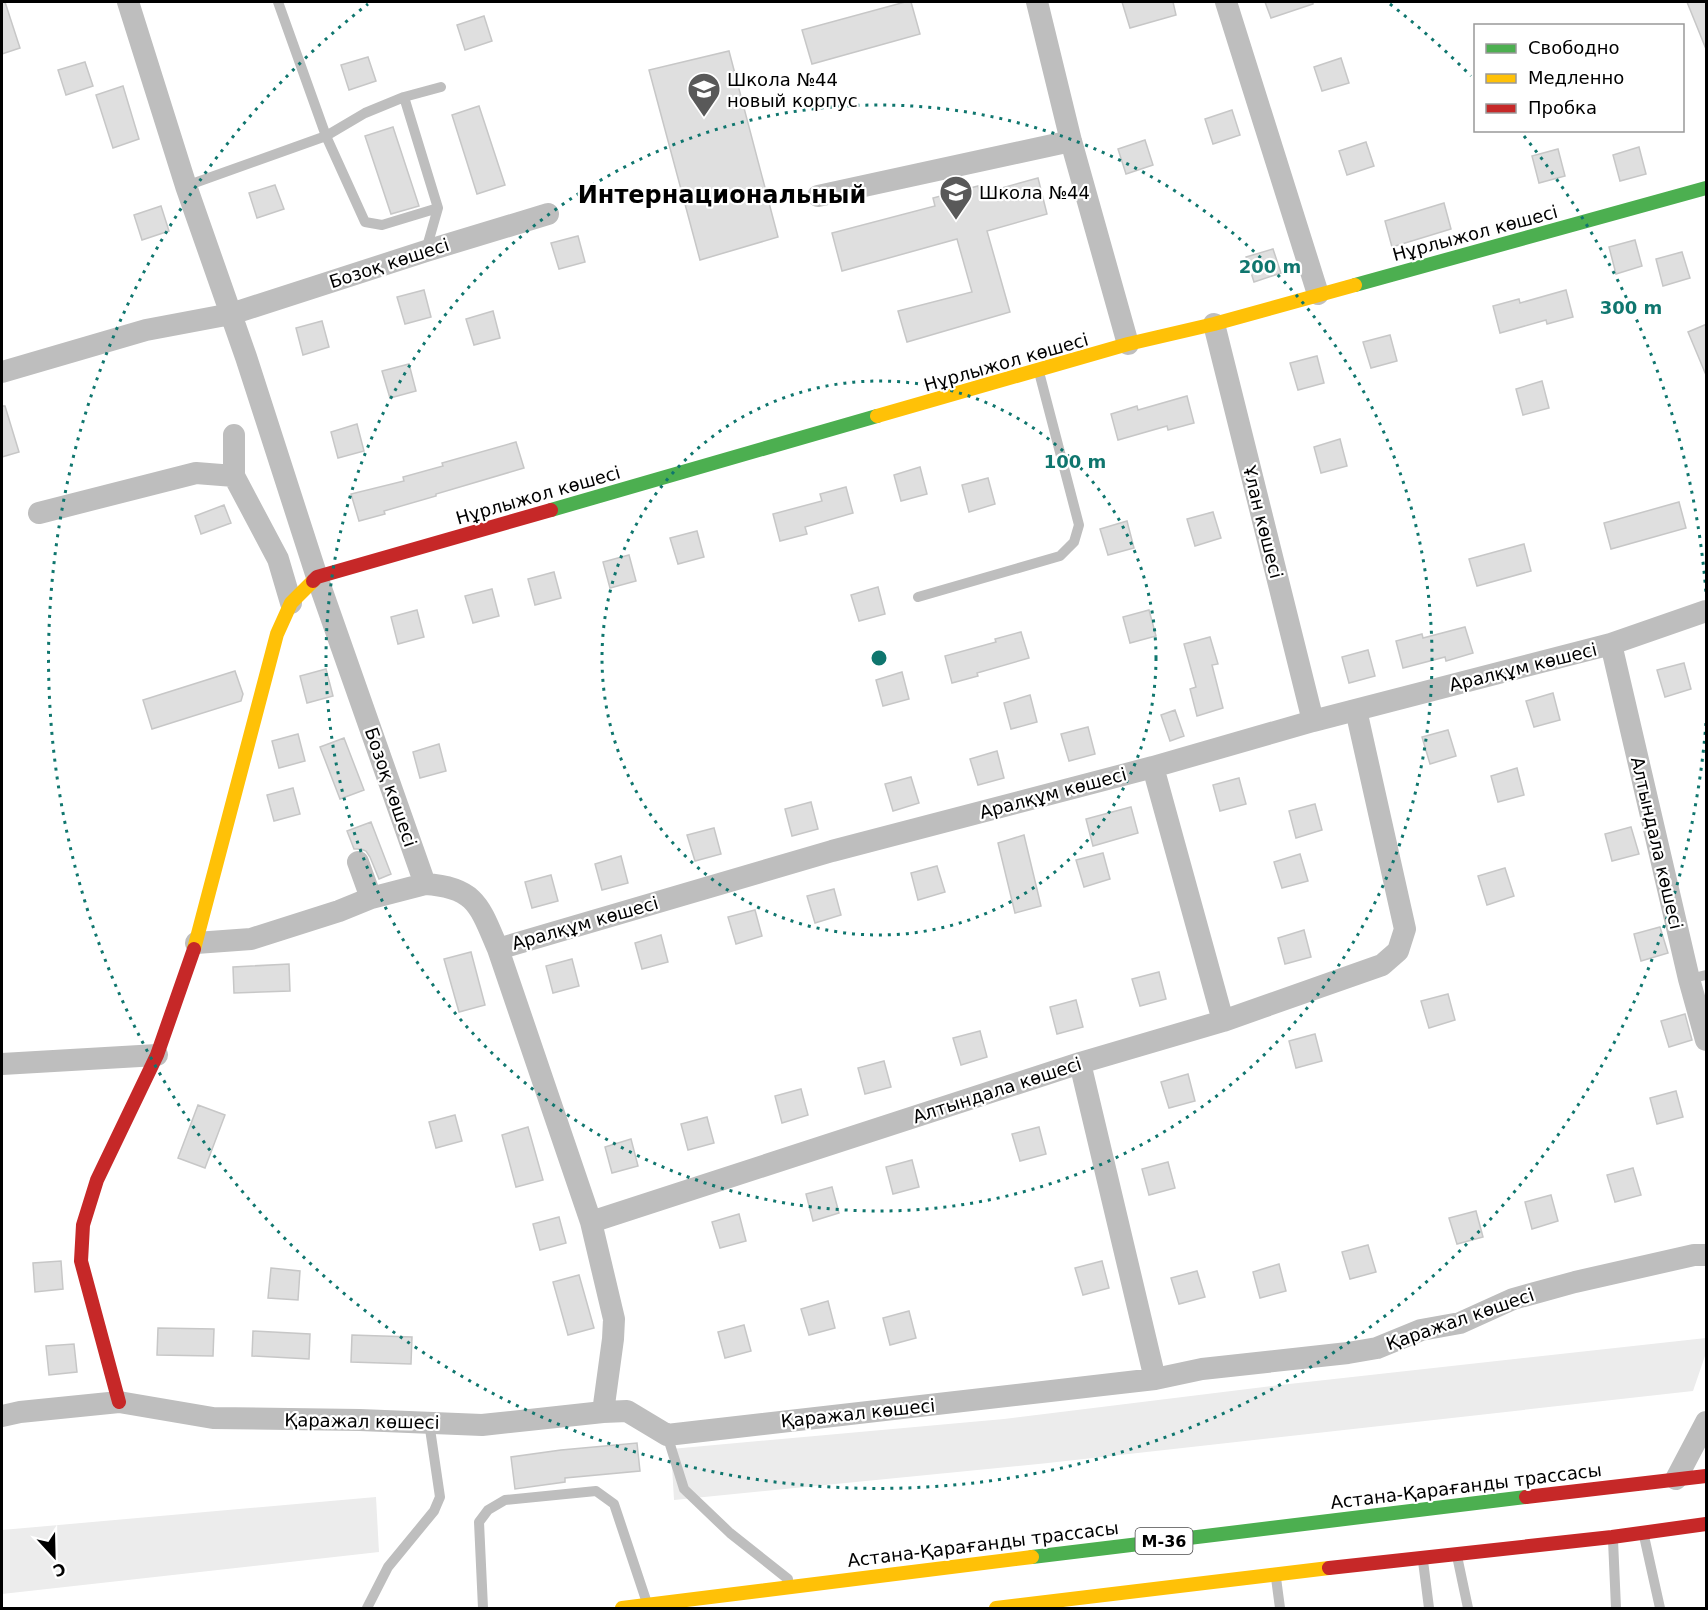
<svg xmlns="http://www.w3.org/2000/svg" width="1708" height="1610" font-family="'DejaVu Sans',sans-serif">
	<rect width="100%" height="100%" fill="#fff"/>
	<path fill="#ececec" d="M1706 1338V1353L1693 1391 1048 1463 674 1500 671 1449 1004 1419 1289 1384Z
		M376 1497 379 1552 2 1594V1530Z"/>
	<path fill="#dfdfdf" stroke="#c7c7c7" stroke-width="1.5" d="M2 2H5L20 48 2 54Z
		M905 2H911L920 34 812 64 802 30Z
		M1122 2H1173L1176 15 1130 28Z
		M1265 2H1313V4L1271 18Z
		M1687 2H1707V49H1706Z
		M484 16 492 41 465 50 457 25Z
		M729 51 778 237 700 260 649 70Z
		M368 57 376 81 349 90 341 65Z
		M1341 58 1349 83 1322 91 1314 67Z
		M85 62 93 86 66 95 58 70Z
		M123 86 139 139 113 148 96 95Z
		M479 106 505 185 477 194 452 115Z
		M1232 110 1240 135 1213 144 1205 119Z
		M393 127 419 206 391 214 365 136Z
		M1145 140 1153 165 1126 174 1118 149Z
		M1366 142 1374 166 1347 175 1339 151Z
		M1639 147 1646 174 1620 181 1613 155Z
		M1558 149 1565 176 1539 183 1532 156Z
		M1038 178 1047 214 987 231 1010 312 907 342 898 311 972 292 957 239 842 271 832 233 935 206 933 198 978 186 980 194Z
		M275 185 284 209 257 218 249 193Z
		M1444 203 1451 229 1392 247 1385 221Z
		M161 206 169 231 142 240 134 215Z
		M578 236 585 262 559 269 551 243Z
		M1635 240 1642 266 1616 274 1609 247Z
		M1273 249 1281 273 1254 282 1246 257Z
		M1682 252 1690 278 1663 286 1656 259Z
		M424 290 431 317 405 324 397 297Z
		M1566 290 1573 317 1547 324 1546 320 1500 333 1493 306 1519 299 1520 303Z
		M493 311 500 338 474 345 466 319Z
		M322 321 329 347 303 355 296 328Z
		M1707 324V375H1706L1688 332Z
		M1390 335 1397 361 1371 368 1363 342Z
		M1317 356 1324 383 1298 390 1290 363Z
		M409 364 416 391 390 398 382 371Z
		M1542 381 1549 408 1523 415 1516 389Z
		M1187 396 1194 423 1168 430 1167 426 1118 440 1111 414 1137 406 1138 410Z
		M2 406H5L19 452 2 457Z
		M357 424 364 451 338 458 331 432Z
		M1340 439 1347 466 1321 473 1314 447Z
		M516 442 524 468 436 494V496L384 511 385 514 359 521 351 494 404 481 403 477 443 466 442 463Z
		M920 467 927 494 901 501 894 475Z
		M988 478 995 504 969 512 962 485Z
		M846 487 853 513 805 527 807 534 780 541 773 514 822 501 820 494Z
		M1679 502 1686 528 1611 549 1604 523Z
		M224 505 231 523 201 534 195 516Z
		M1213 512 1221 538 1195 546 1187 519Z
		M1127 521 1134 548 1108 555 1100 529Z
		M697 531 704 557 678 564 670 538Z
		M1524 544 1531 571 1477 586 1469 559Z
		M629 555 636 581 610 588 603 562Z
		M554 572 561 598 535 605 528 579Z
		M878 587 885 614 859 621 851 595Z
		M492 589 499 616 473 623 465 596Z
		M417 610 424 637 398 644 391 617Z
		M1149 610 1156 636 1130 643 1123 617Z
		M1465 627 1473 653 1446 661 1445 657 1403 668 1396 641 1422 634 1423 638Z
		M1021 632 1029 658 977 673 978 676 952 683 945 656 996 642 995 639Z
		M1210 637 1218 664 1212 665 1223 708 1197 716 1190 689 1196 687 1184 644Z
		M1368 650 1375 676 1349 683 1342 657Z
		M1684 663 1691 689 1665 697 1657 670Z
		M326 669 333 696 307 703 300 676Z
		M235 671 243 694 241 701 152 729 143 700Z
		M902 672 909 699 883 706 876 680Z
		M1553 693 1560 720 1534 727 1526 701Z
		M1030 695 1037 722 1011 729 1004 703Z
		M1175 710 1184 736 1170 741 1161 715Z
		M1088 727 1095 754 1069 761 1061 734Z
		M1448 730 1456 756 1430 764 1422 737Z
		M298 734 305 761 279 768 272 741Z
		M344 738 364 790 340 799 320 747Z
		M439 744 446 771 420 778 413 752Z
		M997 751 1004 778 978 785 970 759Z
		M1517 768 1524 795 1498 802 1491 776Z
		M911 777 919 803 893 811 885 784Z
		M1239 778 1246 804 1220 811 1213 785Z
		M293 788 300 814 274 821 267 795Z
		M811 802 818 829 792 836 785 809Z
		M1315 804 1322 830 1296 838 1289 811Z
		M1131 807 1138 833 1093 846 1086 819Z
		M371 822 391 874 379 879 370 857 366 851 361 849H354L347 831Z
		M1631 827 1639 854 1612 861 1605 834Z
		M714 828 721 854 695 861 687 835Z
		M1024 835 1041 906 1015 913 998 843Z
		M1103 853 1110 879 1084 887 1076 860Z
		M1300 854 1308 881 1282 888 1274 862Z
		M621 856 628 883 602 890 595 864Z
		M937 866 945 892 918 900 911 873Z
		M1505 868 1514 896 1487 905 1478 876Z
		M551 875 558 901 532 908 525 882Z
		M834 889 841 915 815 923 807 896Z
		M755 910 762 936 736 944 728 917Z
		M1660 927 1668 953 1641 961 1634 934Z
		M1304 930 1311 957 1285 964 1278 938Z
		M661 935 668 962 642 969 635 943Z
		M471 952 485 1005 459 1012 444 959Z
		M572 959 579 986 553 993 546 966Z
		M289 964 290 991 234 993 233 967Z
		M1159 972 1166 999 1140 1006 1132 979Z
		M1448 994 1455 1020 1429 1028 1421 1001Z
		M1076 1000 1083 1027 1057 1034 1050 1007Z
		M1685 1014 1692 1040 1669 1047 1661 1021Z
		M980 1031 987 1057 961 1065 953 1038Z
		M1315 1034 1322 1061 1296 1068 1289 1041Z
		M884 1061 891 1087 865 1094 858 1068Z
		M1188 1074 1195 1101 1169 1108 1161 1082Z
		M801 1089 808 1115 782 1123 775 1096Z
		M1676 1091 1683 1117 1657 1124 1650 1098Z
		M198 1105 225 1115 205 1168 178 1158Z
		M455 1115 462 1141 436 1148 429 1122Z
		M707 1117 714 1143 688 1150 681 1124Z
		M528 1127 543 1180 516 1187 502 1135Z
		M1039 1127 1046 1154 1020 1161 1012 1134Z
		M631 1139 638 1166 612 1173 605 1147Z
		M912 1160 919 1187 893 1194 886 1167Z
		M1168 1162 1175 1188 1149 1195 1142 1169Z
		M1633 1168 1641 1195 1615 1202 1607 1175Z
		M832 1187 839 1213 813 1221 806 1194Z
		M1551 1195 1558 1221 1532 1229 1525 1202Z
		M1476 1211 1483 1237 1457 1244 1449 1218Z
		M739 1214 746 1241 720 1248 712 1222Z
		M559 1217 566 1243 540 1250 533 1224Z
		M1368 1245 1376 1272 1350 1279 1342 1252Z
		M61 1261 63 1289 35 1292 33 1263Z
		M1102 1261 1109 1288 1083 1295 1075 1268Z
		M1279 1264 1286 1291 1260 1298 1253 1272Z
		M271 1268 300 1271 298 1300 268 1298Z
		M1197 1271 1205 1297 1179 1304 1171 1278Z
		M579 1275 594 1328 568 1335 553 1282Z
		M828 1301 835 1328 809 1335 801 1309Z
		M909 1311 916 1338 890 1345 883 1318Z
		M744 1325 751 1351 725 1358 718 1332Z
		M158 1328 214 1329 213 1356 157 1355Z
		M253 1331 310 1334 309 1359 252 1356Z
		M352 1335 412 1337 411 1364 351 1362Z
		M74 1344 77 1372 49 1375 46 1346Z
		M637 1443 640 1471 565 1478V1482L515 1489 511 1457 561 1450Z"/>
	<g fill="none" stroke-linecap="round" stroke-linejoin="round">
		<path stroke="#bebebe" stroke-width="10" d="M278 2 326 136 365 222 382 225 438 208
			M404 97 441 87
			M186 186 326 136 365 113 404 97 438 208 426 250
			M918 597 1060 556 1074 542 1079 525 1039 372
			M1689 979 1706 975
			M667 1435 684 1489 730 1533 788 1579
			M1644 1536 1660 1608
			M1613 1540 1616 1608
			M1457 1556 1468 1608
			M1423 1561 1429 1608
			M1276 1578 1280 1608
			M367 1608 388 1567 434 1511 440 1497 429 1422
			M483 1608 479 1522 488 1510 505 1500 596 1491 614 1504 646 1600"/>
		<path stroke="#bebebe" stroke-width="22" d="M128 2 186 186 246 357 317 577 425 884C476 887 480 907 498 949L591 1222 614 1319 613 1339 603 1412
			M1037 2 1071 141 1128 344
			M1226 2 1318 294
			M818 196 1071 141
			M1214 324 1313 721
			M2 372 146 330 231 314 426 251 548 214
			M234 476 278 559 291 603
			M39 513 196 473 234 476V435
			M1611 644 1689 979 1706 1040
			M1153 767 1223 1021
			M358 862 371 898
			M196 943 251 939 339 911 371 898 425 884
			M498 949 832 851 1153 767 1313 721 1611 644 1706 611
			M1080 1063 1155 1379
			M2 1064 157 1055
			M591 1222 1080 1063 1223 1021 1382 965 1398 951 1405 929 1356 710
			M2 1416 20 1412 119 1402 213 1418 360 1420 482 1425 603 1412 627 1411 667 1435 1155 1379 1202 1369 1348 1353 1377 1348 1421 1330 1460 1323 1513 1299 1575 1282 1694 1255H1706
			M1676 1479 1706 1422"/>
		<path stroke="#4caf50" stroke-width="14" d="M1355 285 1706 188
			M551 510 877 416
			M1032 1557 1526 1497"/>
		<path stroke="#ffc107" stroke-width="14" d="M877 416 1128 344 1214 324 1355 285
			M194 949 277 634 291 603 313 581
			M622 1608 1032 1557
			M996 1608 1329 1568"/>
		<path stroke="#c62828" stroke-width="14" d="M313 581 317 577 551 510
			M119 1402 81 1261 83 1225 97 1180 157 1055 194 949
			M1526 1497 1706 1476
			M1329 1568 1612 1537 1706 1524"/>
	</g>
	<g fill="none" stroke="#0f766e" stroke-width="3" stroke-dasharray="3 6">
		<circle cx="879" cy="658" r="277"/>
		<circle cx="879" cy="658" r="553"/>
		<path d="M1706 723A830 830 0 1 1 368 4M1390 4A830 830 0 0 1 1471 76M1524 136A830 830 0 0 1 1706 593"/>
	</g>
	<defs>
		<g id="school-pin" transform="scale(1.725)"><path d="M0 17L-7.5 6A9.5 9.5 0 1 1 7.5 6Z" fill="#595959" stroke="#fff"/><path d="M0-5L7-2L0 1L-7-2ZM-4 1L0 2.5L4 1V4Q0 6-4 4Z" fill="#fff"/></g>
	</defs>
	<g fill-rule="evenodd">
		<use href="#school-pin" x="704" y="89"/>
		<use href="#school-pin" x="956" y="192"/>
	</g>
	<g text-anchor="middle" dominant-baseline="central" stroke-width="4.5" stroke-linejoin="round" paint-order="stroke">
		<rect fill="#fff" stroke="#4c4c4c" stroke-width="1.5" x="1135.5" y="1528" width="57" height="26" rx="4.5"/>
		<g font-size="16" font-weight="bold" fill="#000">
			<text x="1164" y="1541">M-36</text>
		</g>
		<g font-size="18" fill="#000" stroke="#fff" text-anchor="start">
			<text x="727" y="79">Школа №44<tspan x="727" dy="21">новый корпус</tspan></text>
			<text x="979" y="192">Школа №44</text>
		</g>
		<g font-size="18" fill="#000" stroke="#fff">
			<text transform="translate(1475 233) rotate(-15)">Нұрлыжол көшесі</text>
			<text transform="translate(389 263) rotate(-18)">Бозоқ көшесі</text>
			<text transform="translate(1006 362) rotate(-16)">Нұрлыжол көшесі</text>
			<text transform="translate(538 495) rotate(-16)">Нұрлыжол көшесі</text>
			<text transform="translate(1263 522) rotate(76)">Ұлан көшесі</text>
			<text transform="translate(1523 667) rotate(-14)">Аралқұм көшесі</text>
			<text transform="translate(391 787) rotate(71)">Бозоқ көшесі</text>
			<text transform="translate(1053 793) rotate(-15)">Аралқұм көшесі</text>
			<text transform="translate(1657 843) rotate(77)">Алтындала көшесі</text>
			<text transform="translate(585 923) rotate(-16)">Аралқұм көшесі</text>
			<text transform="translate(997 1090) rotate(-18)">Алтындала көшесі</text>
			<text transform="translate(1460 1319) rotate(-19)">Қаражал көшесі</text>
			<text transform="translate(858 1413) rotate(-6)">Қаражал көшесі</text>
			<text transform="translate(362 1421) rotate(1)">Қаражал көшесі</text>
			<text transform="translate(1466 1486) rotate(-7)">Астана-Қарағанды трассасы</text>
			<text transform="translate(983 1544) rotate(-7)">Астана-Қарағанды трассасы</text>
		</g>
		<g font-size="24" font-weight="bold" fill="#000" stroke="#fff">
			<text x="722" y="195">Интернациональный</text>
		</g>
	</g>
	<circle cx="879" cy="658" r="9" fill="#0f766e" stroke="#fff" stroke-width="3"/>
	<g font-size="18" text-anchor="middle" font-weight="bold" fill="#0f766e" stroke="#fff" stroke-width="4.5" stroke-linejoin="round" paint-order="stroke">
		<text x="1270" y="273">200 m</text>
		<text x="1631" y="314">300 m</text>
		<text x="1075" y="468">100 m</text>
	</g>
	<rect width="1708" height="1610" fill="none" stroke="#000000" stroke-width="6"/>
	<rect x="1474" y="24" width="210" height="108" fill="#ffffff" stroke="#999999" stroke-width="1.5"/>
	<rect x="1486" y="44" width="30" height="9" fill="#4caf50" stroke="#999999" stroke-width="1.5"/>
	<text x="1528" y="54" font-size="18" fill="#000000">Свободно</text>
	<rect x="1486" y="74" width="30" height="9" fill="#ffc107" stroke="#999999" stroke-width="1.5"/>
	<text x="1528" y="84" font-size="18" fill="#000000">Медленно</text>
	<rect x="1486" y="104" width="30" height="9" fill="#c62828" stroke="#999999" stroke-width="1.5"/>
	<text x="1528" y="114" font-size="18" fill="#000000">Пробка</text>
	<g transform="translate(54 1556) rotate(158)" stroke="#ffffff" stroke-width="4.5" paint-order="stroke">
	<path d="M0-4.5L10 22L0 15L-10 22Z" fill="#000000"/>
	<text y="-9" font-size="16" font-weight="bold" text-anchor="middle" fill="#000000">С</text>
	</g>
</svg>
